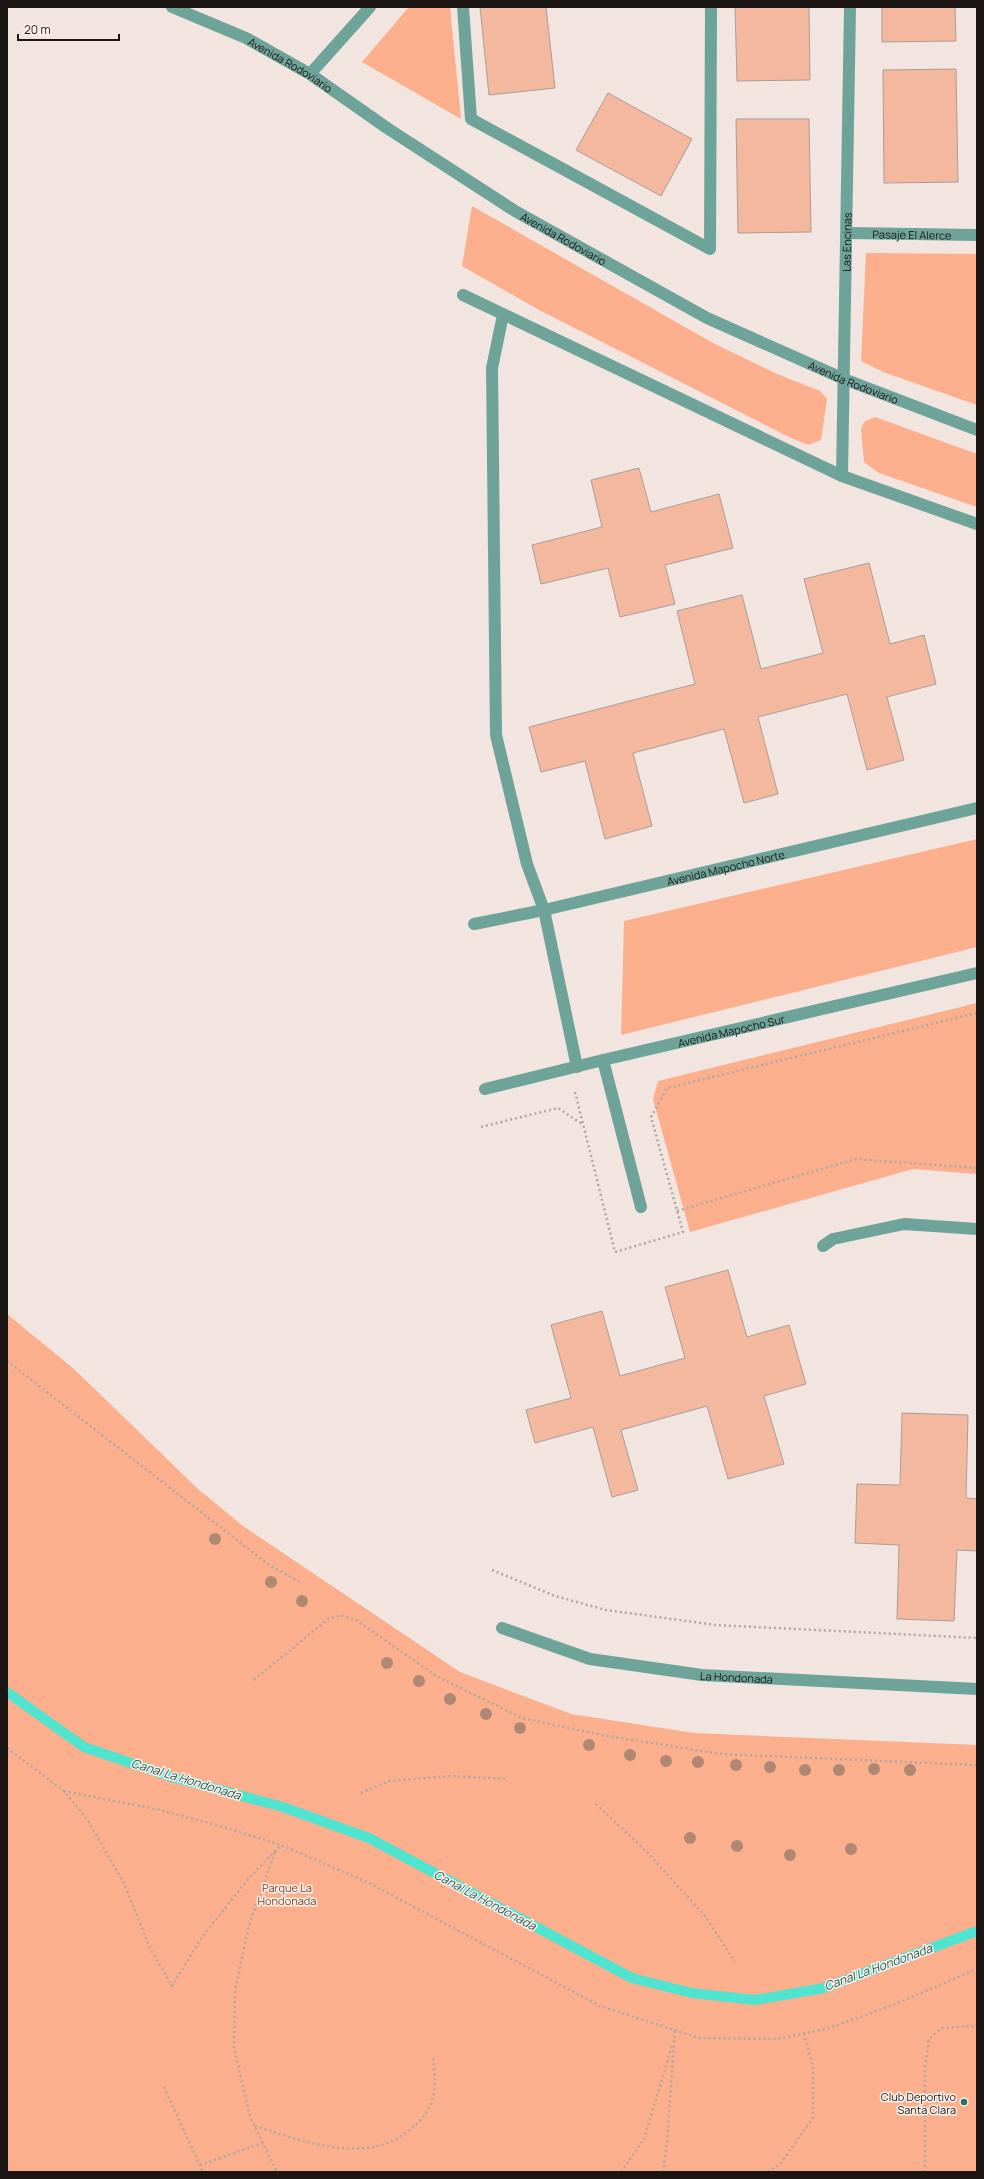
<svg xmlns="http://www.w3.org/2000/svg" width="984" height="2179" font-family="Manrope,sans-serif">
	<rect width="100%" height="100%" fill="#f2e4de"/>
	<path fill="#fbaf8d" d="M409 7H450L461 119 362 62Z
		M472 206 713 343 777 374 820 391 827 399 821 440 808 445 789 437 539 310 462 266Z
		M866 253 977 254V405L883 372 861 361Z
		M875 417 977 454V507L879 473 864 462 861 429 864 422Z
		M977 839V947L621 1035 624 921Z
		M977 1003V1174L913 1169 690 1232 653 1099 658 1081Z
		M7 1314 75 1370 198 1489 243 1526 460 1672 571 1714 694 1733 977 1745V2172H7Z"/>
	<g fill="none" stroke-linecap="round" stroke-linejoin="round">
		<path stroke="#4ee4d0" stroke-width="10" d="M7 1692 84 1747 172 1777 283 1807 369 1838 632 1978 692 1993 755 2000 824 1988 977 1931"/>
	</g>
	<path fill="#f3b89e" stroke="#aa9d98" d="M480 7H546L555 88 489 95Z
		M735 7H809L810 80 737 81Z
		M882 7H955L956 41 882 42Z
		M956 69 958 182 884 183 883 70Z
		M608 93 692 139 661 196 576 150Z
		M736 119H809L811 232 738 233Z
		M639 468 651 512 719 494 733 548 665 565 675 604 620 617 608 568 541 584 532 545 602 527 591 480Z
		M869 563 890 644 924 635 936 684 887 697 904 760 867 770 847 694 758 717 778 794 744 803 724 729 633 753 652 826 605 839 585 761 541 772 529 727 695 684 677 611 742 595 761 669 823 653 804 579Z
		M728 1270 747 1337 789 1325 806 1384 764 1396 784 1464 728 1479 707 1406 621 1430 638 1490 612 1497 593 1427 535 1443 526 1410 571 1398 551 1325 602 1311 620 1376 685 1358 665 1287Z
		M902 1413 968 1415 966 1498 977 1499V1551L957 1550 954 1621 897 1619 899 1545 855 1543 857 1484 900 1485Z"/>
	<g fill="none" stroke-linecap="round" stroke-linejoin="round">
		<path stroke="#b1a6a1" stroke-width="2.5" stroke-dasharray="2 3" stroke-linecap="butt" d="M575 1092 615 1252 683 1232 651 1117 667 1088 977 1013
			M481 1127 558 1108 582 1124
			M677 1211 856 1159 977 1168
			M7 1361 269 1565 302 1583
			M492 1570 555 1596 606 1610 716 1625 977 1638
			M254 1680 328 1619 341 1615 356 1620 438 1677 522 1718 602 1735 720 1754 977 1765
			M7 1748 64 1791 87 1819 124 1883 150 1948 172 1986 202 1937 249 1878 281 1845
			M64 1791 160 1810 220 1826 281 1845 371 1884 600 2006 699 2038 776 2039 826 2029 893 2005 977 1969
			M361 1793 389 1781 451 1776 508 1779
			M596 1804 647 1852 705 1916 735 1962
			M275 1852 249 1925 235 1990 234 2047 250 2117 277 2172
			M164 2087 203 2172
			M255 2126C295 2139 352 2160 392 2141 398 2139 403 2134 408 2131 436 2111 437 2090 433 2058
			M200 2165 263 2143
			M621 2172 644 2139 672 2046
			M663 2172 667 2142 675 2030
			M768 2172 780 2164 813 2118V2067L804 2033
			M925 2172V2068L929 2039 942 2028 977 2026"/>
		<g stroke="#6ea39a" stroke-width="12">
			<path id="s1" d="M172 7 246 38 310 74 387 128 515 211 707 318 844 379 977 430"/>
			<path d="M463 7 471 119 710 249 711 7"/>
			<path d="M310 74 370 7"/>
			<path id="s2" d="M847 233 977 235"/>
			<path d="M463 295 842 476 977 524"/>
			<path d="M503 315 492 368 496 735 527 864 544 910 577 1067"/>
			<path id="s3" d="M842 476 850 7"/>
			<path id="s4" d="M474 924 544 910 977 808"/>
			<path d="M603 1060 641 1207"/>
			<path id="s5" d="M485 1089 603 1060 977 973"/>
			<path d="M823 1246 833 1239 904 1224 977 1229"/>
			<path id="s6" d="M502 1628 590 1659 702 1675 977 1689"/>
		</g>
	</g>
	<g fill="#af8874">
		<circle cx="215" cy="1539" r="6"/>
		<circle cx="271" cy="1582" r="6"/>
		<circle cx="302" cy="1601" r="6"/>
		<circle cx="387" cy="1663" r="6"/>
		<circle cx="419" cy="1681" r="6"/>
		<circle cx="450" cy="1699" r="6"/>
		<circle cx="486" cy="1714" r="6"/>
		<circle cx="520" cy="1728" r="6"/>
		<circle cx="589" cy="1745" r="6"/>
		<circle cx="630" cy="1755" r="6"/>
		<circle cx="666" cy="1761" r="6"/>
		<circle cx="698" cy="1762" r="6"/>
		<circle cx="736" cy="1765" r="6"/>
		<circle cx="770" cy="1767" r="6"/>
		<circle cx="874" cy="1769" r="6"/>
		<circle cx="805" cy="1770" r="6"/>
		<circle cx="839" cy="1770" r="6"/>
		<circle cx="910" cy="1770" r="6"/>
		<circle cx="690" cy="1838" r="6"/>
		<circle cx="737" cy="1846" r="6"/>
		<circle cx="851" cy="1849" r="6"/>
		<circle cx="790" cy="1855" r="6"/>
	</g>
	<circle fill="#297066" stroke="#fef2ed" stroke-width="1.5" cx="964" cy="2102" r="4"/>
	<g text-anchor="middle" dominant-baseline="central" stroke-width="3" stroke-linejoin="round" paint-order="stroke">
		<g font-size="11" fill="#1b1614" stroke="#fef2ed">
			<text stroke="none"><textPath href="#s1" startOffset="132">Avenida Rodoviario</textPath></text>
			<text stroke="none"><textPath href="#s2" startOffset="65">Pasaje El Alerce</textPath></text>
			<text stroke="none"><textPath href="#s1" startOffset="456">Avenida Rodoviario</textPath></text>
			<text stroke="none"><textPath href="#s3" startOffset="234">Las Encinas</textPath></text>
			<text stroke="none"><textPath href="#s1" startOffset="780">Avenida Rodoviario</textPath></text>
			<text stroke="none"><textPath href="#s4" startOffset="258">Avenida Mapocho Norte</textPath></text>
			<text stroke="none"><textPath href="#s5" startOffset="253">Avenida Mapocho Sur</textPath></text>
			<text stroke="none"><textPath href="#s6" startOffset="241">La Hondonada</textPath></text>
		</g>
		<g font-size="11" fill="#793c1e" stroke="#fef2ed">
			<text x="287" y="1887">Parque La<tspan x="287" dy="13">Hondonada</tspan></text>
		</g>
		<g font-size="11" fill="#1b1614" stroke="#fef2ed" text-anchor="end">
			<text x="956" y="2096">Club Deportivo<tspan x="956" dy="13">Santa Clara</tspan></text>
		</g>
		<g font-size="12" font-style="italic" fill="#1b5950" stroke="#fef2ed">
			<text transform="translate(186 1779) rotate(17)">Canal La Hondonada</text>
			<text transform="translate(485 1900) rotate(28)">Canal La Hondonada</text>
			<text transform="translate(878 1967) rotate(-20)">Canal La Hondonada</text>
		</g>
	</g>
	<rect width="984" height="2179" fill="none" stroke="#1b1614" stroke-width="16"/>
	<path d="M18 34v6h101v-6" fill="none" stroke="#1b1614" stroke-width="2"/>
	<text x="24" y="34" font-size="12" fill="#1b1614" stroke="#fef2ed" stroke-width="3" paint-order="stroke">20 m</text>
</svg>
